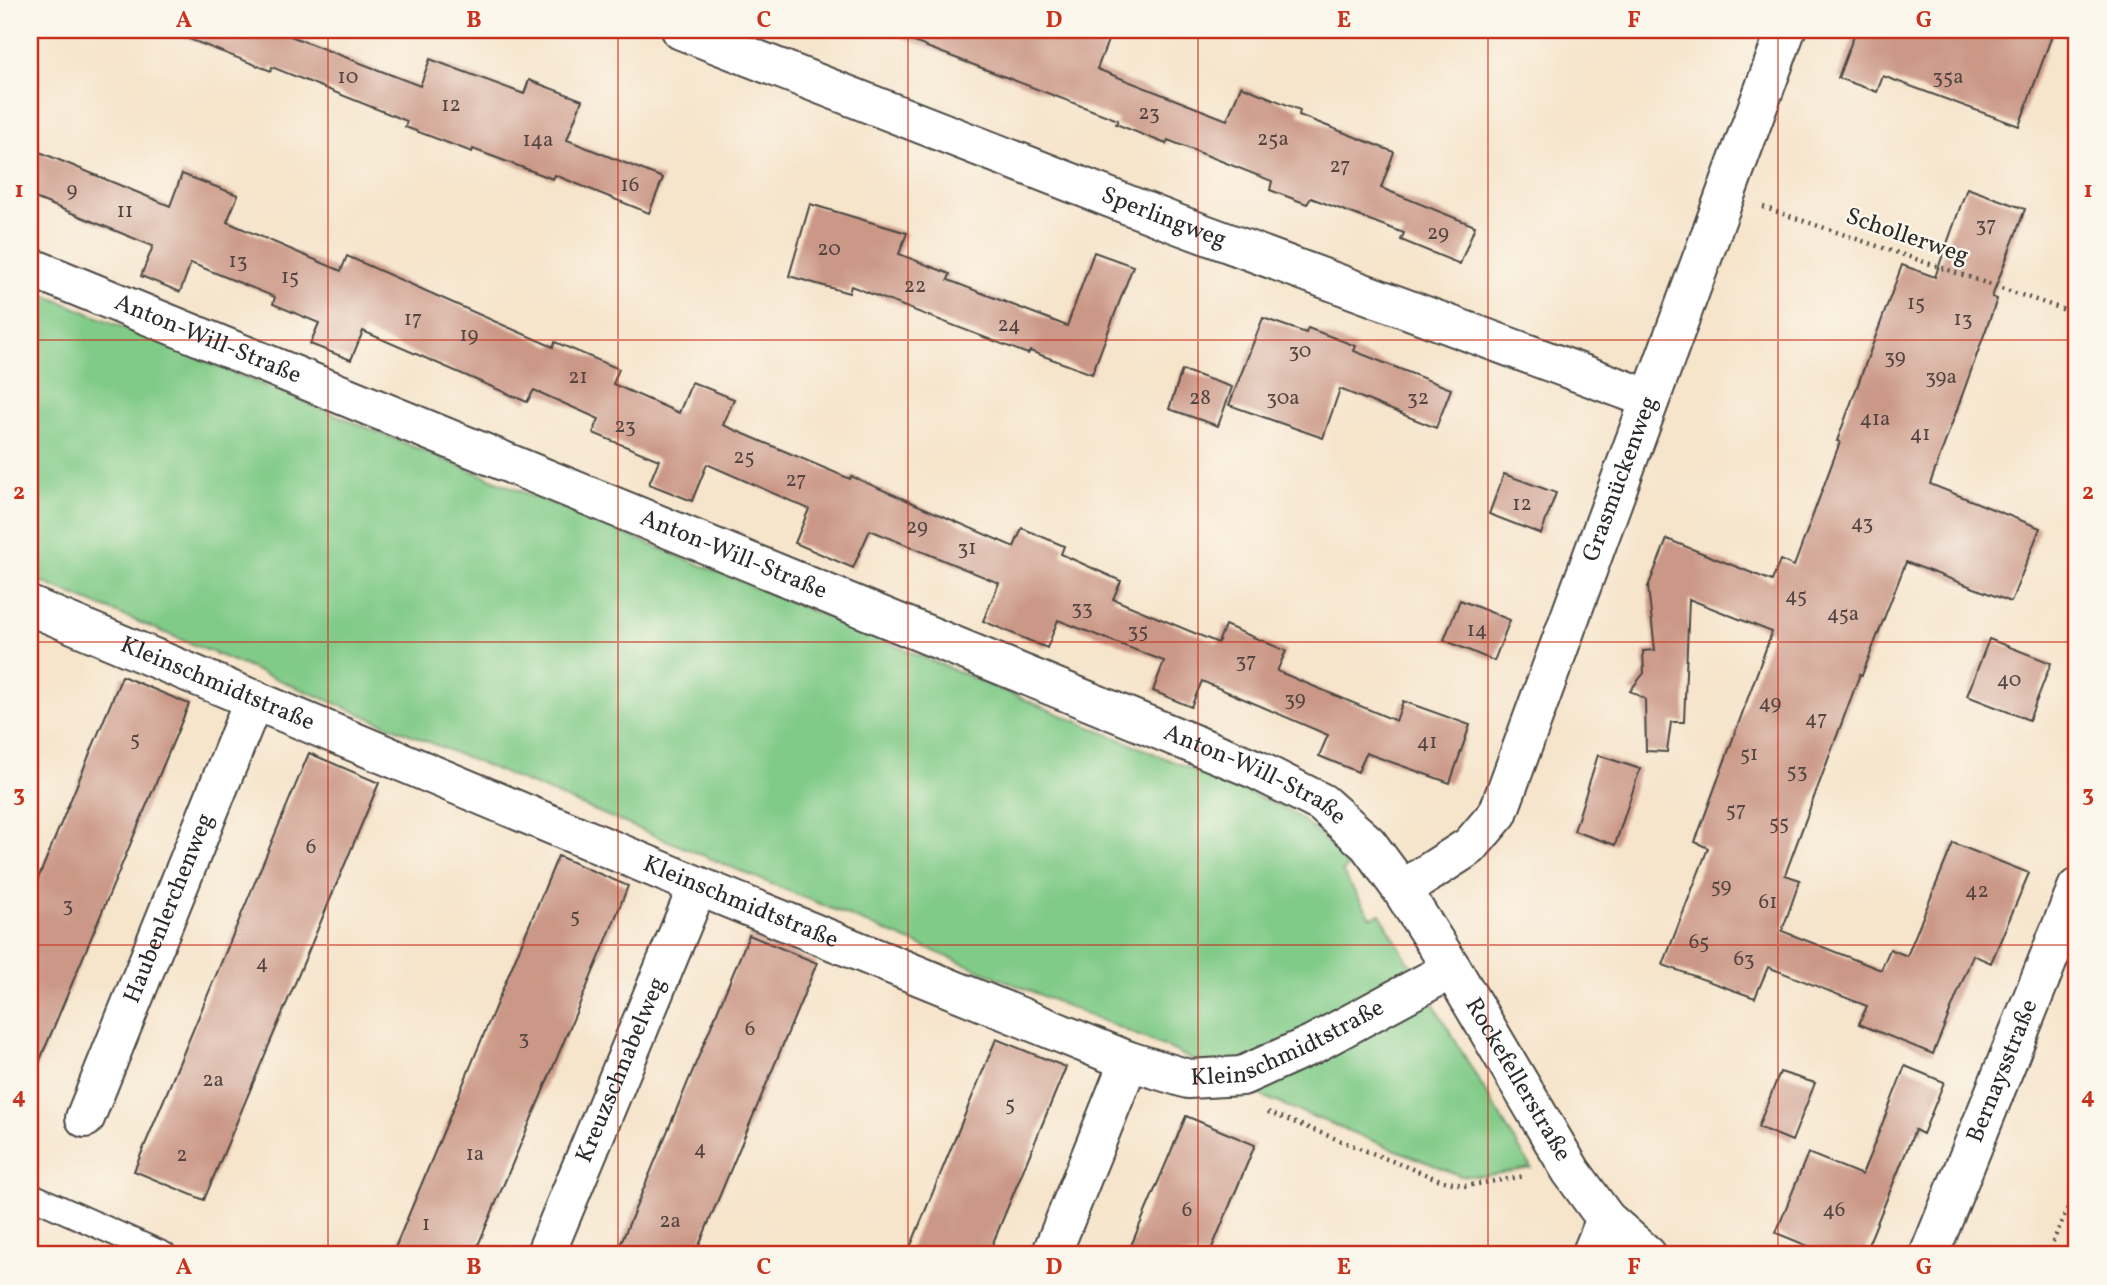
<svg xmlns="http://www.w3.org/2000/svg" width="2107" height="1285" font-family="Vollkorn,serif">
	<rect width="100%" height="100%" fill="#fbf7ec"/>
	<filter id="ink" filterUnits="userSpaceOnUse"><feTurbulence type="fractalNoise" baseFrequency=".0143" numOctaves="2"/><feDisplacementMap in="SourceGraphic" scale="14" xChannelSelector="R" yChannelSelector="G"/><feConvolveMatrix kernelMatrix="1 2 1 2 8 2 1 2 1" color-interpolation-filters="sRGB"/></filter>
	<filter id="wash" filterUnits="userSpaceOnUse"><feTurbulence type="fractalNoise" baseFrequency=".00686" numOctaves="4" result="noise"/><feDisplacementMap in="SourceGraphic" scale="28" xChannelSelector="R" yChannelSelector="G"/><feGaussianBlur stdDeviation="1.57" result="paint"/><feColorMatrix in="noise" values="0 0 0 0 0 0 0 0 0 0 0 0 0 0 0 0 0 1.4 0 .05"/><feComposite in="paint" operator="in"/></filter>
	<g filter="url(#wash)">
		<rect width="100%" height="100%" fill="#f6e4cb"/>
		<path fill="#81cb88" stroke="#567b5a" stroke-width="2" d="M30 289 788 601 1285 808C1311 824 1329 843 1348 867L1342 872 1371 917 1380 914 1531 1168 1484 1176H1461L1264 1097 1173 1050 30 577Z"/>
		<g id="blocks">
			<path fill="#cb9786" d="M172 30H287L285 34 420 86 430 59 524 94 529 80 582 100 567 140 663 178 649 213 555 175 553 179 473 149 472 152 405 127 407 121 272 67 271 71 171 32Z
				M891 30H1112L1097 69 1227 120 1241 86 1300 110 1299 115 1394 152 1381 188 1475 226 1460 264 1401 240 1404 233 1311 198 1307 204 1270 190 1272 181 1168 140 1166 144 1116 124 1118 120 890 33Z
				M1856 30H2054L2019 126 1883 76 1877 92 1838 78Z
				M30 148 170 206 182 174 238 195 227 222 341 271 347 256 553 347 555 342 619 369 613 384 679 413 692 382 734 399 723 425 850 479 851 476 1014 547 1022 528 1064 546 1061 554 1121 581 1113 599 1218 643 1225 625 1286 651 1277 671 1396 721 1403 701 1470 725 1450 783 1366 753 1358 772 1319 756 1328 735 1202 681 1191 707 1153 691 1164 661 1058 620 1047 648 983 621 999 583 870 530 853 568 795 543 809 509 707 464 692 501 649 484 659 460 593 433 599 419 534 390 527 402 363 331 351 360 310 344 319 323 273 304 275 297 191 263 180 292 141 276 153 246 30 196Z
				M1967 188 2025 209 1992 297 1997 299 1930 484 2040 528 2011 602 1906 562 1862 675 1860 674 1785 875 1800 880 1782 931 1881 970 1890 949 1907 956 1953 843 2029 873 1991 963 1973 955 1933 1054 1859 1024 1867 1006 1768 967 1755 998 1663 965 1708 848 1695 842 1772 632 1689 599 1684 722H1671L1667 752 1646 751 1645 699 1630 691 1644 673 1643 651 1655 650 1648 587 1667 539 1772 581 1780 560 1794 566 1840 442 1837 441 1902 265 1935 277Z
				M810 204 907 233 899 254 950 274 948 280 1067 326 1094 252 1133 266 1092 374 1030 351 1028 354 851 286 849 293 789 276Z
				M1263 318 1306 333 1308 328 1356 346 1354 351 1451 389 1436 428 1340 389 1323 438 1229 405Z
				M1182 370 1232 387 1218 426 1169 409Z
				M1504 474 1556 493 1541 534 1489 514Z
				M1460 600 1510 620 1494 661 1444 640Z
				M1989 639 2051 663 2029 720 1967 696Z
				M122 676 189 704 30 1084V898Z
				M309 753 379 783 204 1200 134 1171Z
				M1598 755 1640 769 1615 845 1574 831Z
				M558 856 628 886 604 946 474 1255H392Z
				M749 935 817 963 695 1255H616Z
				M996 1039 1066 1067 988 1255H907Z
				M1905 1066 1944 1082 1923 1134 1915 1130 1864 1255H1830L1776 1233 1808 1153 1862 1175Z
				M1780 1072 1815 1083 1792 1141 1758 1127Z
				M1186 1116 1255 1145 1209 1255H1127Z"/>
		</g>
	</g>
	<g filter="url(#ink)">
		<use href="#blocks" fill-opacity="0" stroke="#494743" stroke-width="2"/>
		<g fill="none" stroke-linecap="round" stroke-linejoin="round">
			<g stroke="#494743" stroke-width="28">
				<path id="lane" d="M30 1195 164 1255"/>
			</g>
			<g stroke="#494743" stroke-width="42">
				<g id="street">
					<path id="s1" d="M681 30 1177 224 1650 399"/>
					<path id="s2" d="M30 267 1257 770 1322 803 1368 844 1402 890 1452 969 1571 1171 1606 1219 1647 1255"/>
					<path id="s3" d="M30 606 698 886 1129 1061 1188 1079 1242 1076 1313 1044 1452 969"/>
					<path id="s4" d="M1402 890 1470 846 1498 813 1786 30"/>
					<path id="s5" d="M85 1118 254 699"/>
					<path id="s6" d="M545 1255 698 886"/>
					<path d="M1051 1255 1129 1061"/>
					<path d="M1591 1255 1606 1219"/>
					<path id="s7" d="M1929 1255 2077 888"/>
				</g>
			</g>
			<path stroke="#494743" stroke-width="4.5" stroke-dasharray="2 5" stroke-linecap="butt" d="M1763 207 2077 314
				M1268 1112 1440 1180 1466 1186 1525 1176
				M2047 1255 2077 1187"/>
			<use href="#lane" stroke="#fff" stroke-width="24"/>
			<use href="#street" stroke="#fff" stroke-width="38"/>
		</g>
	</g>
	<path fill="none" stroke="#c8321e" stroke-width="2" stroke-opacity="0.55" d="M328 30V1255M618 30V1255M908 30V1255M1198 30V1255M1488 30V1255M1778 30V1255M30 340H2077M30 642H2077M30 945H2077"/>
	<g text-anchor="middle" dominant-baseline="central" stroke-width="5" stroke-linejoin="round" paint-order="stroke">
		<g font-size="21" fill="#534642">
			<text x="348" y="77">10</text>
			<text x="1948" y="77">35a</text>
			<text x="451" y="105">12</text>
			<text x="1149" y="113">23</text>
			<text x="1273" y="139">25a</text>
			<text x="538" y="140">14a</text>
			<text x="1340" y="166">27</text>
			<text x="630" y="185">16</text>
			<text x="72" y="190">9</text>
			<text x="125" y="211">11</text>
			<text x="1986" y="225">37</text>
			<text x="1438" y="233">29</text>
			<text x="829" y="249">20</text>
			<text x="238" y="261">13</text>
			<text x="290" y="277">15</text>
			<text x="915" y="286">22</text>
			<text x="1916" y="303">15</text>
			<text x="413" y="319">17</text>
			<text x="1963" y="319">13</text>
			<text x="1009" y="325">24</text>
			<text x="469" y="335">19</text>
			<text x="1300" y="351">30</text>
			<text x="1895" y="357">39</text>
			<text x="578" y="377">21</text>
			<text x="1941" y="377">39a</text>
			<text x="1200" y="398">28</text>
			<text x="1283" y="398">30a</text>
			<text x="1418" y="398">32</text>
			<text x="1875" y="419">41a</text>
			<text x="625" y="426">23</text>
			<text x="1920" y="434">41</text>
			<text x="744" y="457">25</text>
			<text x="796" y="480">27</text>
			<text x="1522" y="504">12</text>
			<text x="1862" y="523">43</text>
			<text x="917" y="527">29</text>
			<text x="967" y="548">31</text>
			<text x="1796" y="596">45</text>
			<text x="1082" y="608">33</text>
			<text x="1843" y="614">45a</text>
			<text x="1477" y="630">14</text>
			<text x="1138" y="631">35</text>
			<text x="1246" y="661">37</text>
			<text x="2009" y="680">40</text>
			<text x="1295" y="699">39</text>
			<text x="1770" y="703">49</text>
			<text x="1816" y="719">47</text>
			<text x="135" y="739">5</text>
			<text x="1427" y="742">41</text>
			<text x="1749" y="754">51</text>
			<text x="1797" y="771">53</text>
			<text x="1736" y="810">57</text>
			<text x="1779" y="823">55</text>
			<text x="311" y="847">6</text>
			<text x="1721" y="886">59</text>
			<text x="1977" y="891">42</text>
			<text x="1768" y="902">61</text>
			<text x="68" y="905">3</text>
			<text x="575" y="916">5</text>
			<text x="1699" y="942">65</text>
			<text x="1744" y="959">63</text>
			<text x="262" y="963">4</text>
			<text x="750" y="1029">6</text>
			<text x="524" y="1038">3</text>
			<text x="213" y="1080">2a</text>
			<text x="1010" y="1104">5</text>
			<text x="700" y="1149">4</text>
			<text x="475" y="1154">1a</text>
			<text x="182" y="1155">2</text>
			<text x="1187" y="1210">6</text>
			<text x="1834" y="1210">46</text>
			<text x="670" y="1221">2a</text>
			<text x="426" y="1224">1</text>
		</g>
		<g font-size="24" fill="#2b2b2b" stroke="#fbf7ec">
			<text stroke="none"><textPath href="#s1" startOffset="518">Sperlingweg</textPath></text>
			<text transform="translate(1907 237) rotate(19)">Schollerweg</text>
			<text stroke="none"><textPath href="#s2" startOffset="192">Anton-Will-Straße</textPath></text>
			<text stroke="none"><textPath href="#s4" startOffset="480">Grasmückenweg</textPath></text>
			<text stroke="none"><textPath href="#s2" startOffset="760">Anton-Will-Straße</textPath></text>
			<text stroke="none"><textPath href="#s3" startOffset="203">Kleinschmidtstraße</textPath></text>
			<text stroke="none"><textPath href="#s2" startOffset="1326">Anton-Will-Straße</textPath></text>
			<text stroke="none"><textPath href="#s3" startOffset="770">Kleinschmidtstraße</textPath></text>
			<text stroke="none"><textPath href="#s5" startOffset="226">Haubenlerchenweg</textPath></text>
			<text stroke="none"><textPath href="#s3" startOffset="1358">Kleinschmidtstraße</textPath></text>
			<text stroke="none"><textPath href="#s6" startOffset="200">Kreuzschnabelweg</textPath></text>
			<text stroke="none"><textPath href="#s7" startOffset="198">Bernaysstraße</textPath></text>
			<text stroke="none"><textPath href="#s2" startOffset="1740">Rockefellerstraße</textPath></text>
		</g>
	</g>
	<rect width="2107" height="1285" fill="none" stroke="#fbf7ec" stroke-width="77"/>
	<rect x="38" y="38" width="2030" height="1208" fill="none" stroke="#c8321e" stroke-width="2.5"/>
	<g font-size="23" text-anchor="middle" font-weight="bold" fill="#c8321e">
		<text x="184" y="27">A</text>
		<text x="474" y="27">B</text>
		<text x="764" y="27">C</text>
		<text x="1054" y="27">D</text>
		<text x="1344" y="27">E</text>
		<text x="1634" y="27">F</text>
		<text x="1924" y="27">G</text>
		<text x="19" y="197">1</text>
		<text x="2088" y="197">1</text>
		<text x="19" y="499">2</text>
		<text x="2088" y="499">2</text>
		<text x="19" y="801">3</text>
		<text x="2088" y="801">3</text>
		<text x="19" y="1103">4</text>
		<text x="2088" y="1103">4</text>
		<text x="184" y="1274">A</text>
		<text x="474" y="1274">B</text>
		<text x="764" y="1274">C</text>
		<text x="1054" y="1274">D</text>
		<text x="1344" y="1274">E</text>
		<text x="1634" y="1274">F</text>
		<text x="1924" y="1274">G</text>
	</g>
</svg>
